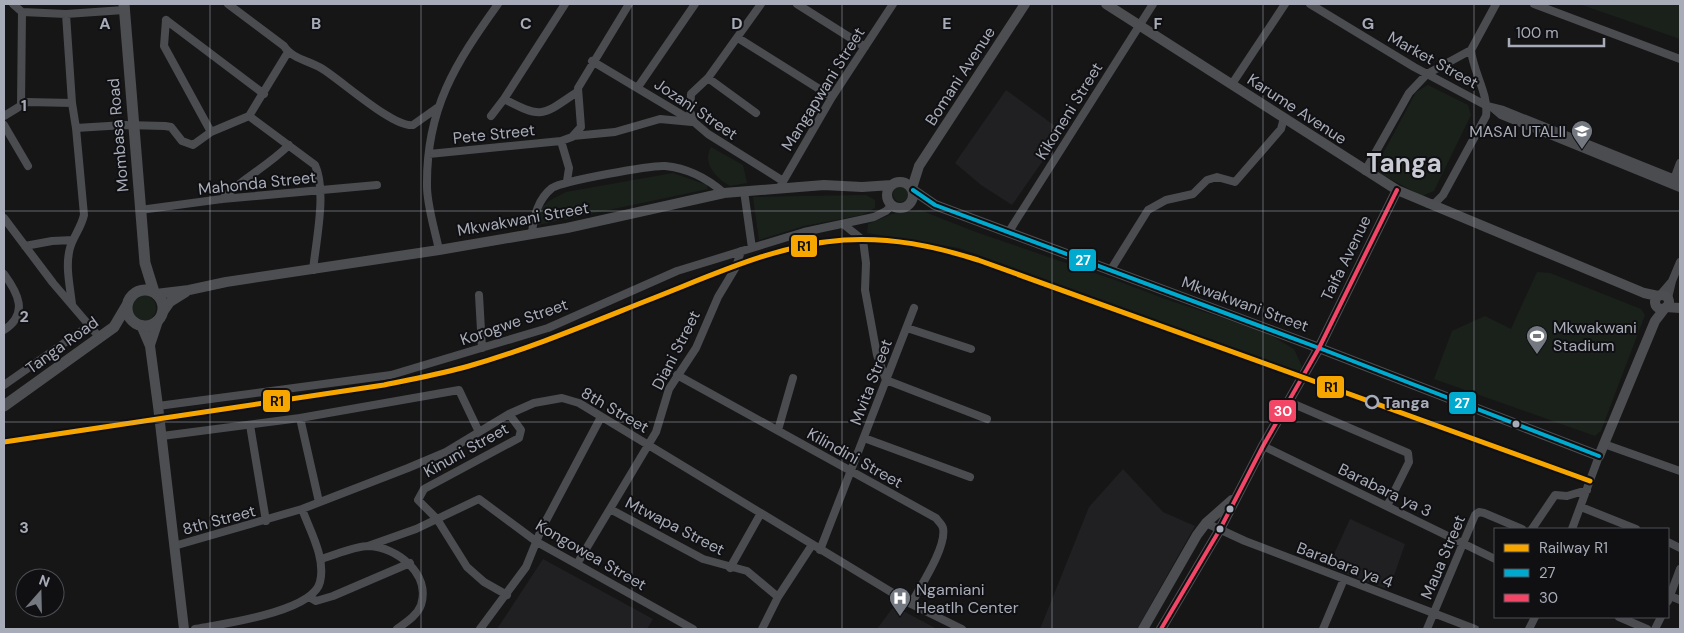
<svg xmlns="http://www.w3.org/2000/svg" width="1684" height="633" font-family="'DM Sans',sans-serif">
	<rect width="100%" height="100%" fill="#161617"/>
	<path fill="#202023" d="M1006 90 1063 132 1012 205 981 185 955 163Z
		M1123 469 1163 512 1195 526 1137 629H1040L1089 507Z
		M1350 519 1405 544 1389 590 1328 567Z
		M543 559 653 619 647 629H497Z
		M894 606 937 629H877Z"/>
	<path fill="#1a211b" d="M1579 4H1680V39Z
		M1428 85 1468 105 1471 115 1434 191 1422 196 1379 173V161L1416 92Z
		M711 147 743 165 747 183 730 186C716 178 702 164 711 147Z
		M673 173 707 185 708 189 538 225C534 207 552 199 566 192Z
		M893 194a8 8 0 1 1 16 0a8 8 0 1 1-16 0Z
		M866 195 875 200V208L862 215 804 226 759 240 753 197Z
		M920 210 973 231 1115 280 1168 300 1265 332 1294 349 1302 367 1299 371 959 248 867 233 868 224 892 214Z
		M1537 272 1550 273 1641 309 1645 315 1601 431 1595 436 1434 379 1452 331 1485 316 1511 329Z
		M130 308a13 13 0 1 1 26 0a13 13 0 1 1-26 0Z"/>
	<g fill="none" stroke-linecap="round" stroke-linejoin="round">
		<path stroke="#4a4c50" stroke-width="8" d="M13 4 22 12
			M228 4 284 46C291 58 309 61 321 68 340 79 393 128 413 125L437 108
			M797 4 865 47
			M1310 4 1414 67 1487 106 1503 110 1680 181
			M1534 4 1680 59
			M22 12 66 14 124 10
			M66 14 72 103
			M166 20 164 46 211 132
			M166 20 264 94
			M738 38 832 97
			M592 61 694 122 708 134 783 181
			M708 78 756 113
			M1232 84 1285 4
			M638 87 695 4
			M504 99C542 119 542 116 577 92
			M21 106 22 12
			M1494 109 1501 115 1680 188
			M4 116 27 102 72 103 76 128 84 215C81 228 73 237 70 248 65 266 70 286 72 304
			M249 116 315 165C327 191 316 241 313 270
			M491 116 504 99 565 4
			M694 122 690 111 691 94 708 78 761 4
			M4 125 28 166
			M76 128 125 125 165 126 171 127 182 141 193 145 211 132 249 116 288 52
			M573 136 615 132 660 119 692 122
			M561 141 569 168 567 181
			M429 154 561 141 572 137 581 127 578 88 629 4
			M1365 171 1409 93 1427 74 1471 50 1496 4
			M1673 182 1680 163
			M781 185 832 97 893 4
			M744 191 752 248
			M222 199C243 178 268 166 289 145
			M1429 204 1435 203 1443 195 1486 116C1489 94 1473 72 1471 50
			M140 210 222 199 377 185
			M4 218 53 283 100 338
			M843 224 863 240 866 263 865 290 877 355 886 380 987 419
			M532 232C534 216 538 199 552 188 563 181 651 165 665 166 687 168 708 179 724 193
			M1008 233 1153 4
			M25 246 52 241 73 240
			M439 250C435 230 427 206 427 186 426 109 455 64 498 4
			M1110 271 1148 210 1166 200 1193 194 1207 180 1217 177 1235 182 1281 129 1284 118
			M4 274C18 293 29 314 4 330
			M479 295 482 348
			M1660 295 1672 281
			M1668 298 1672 281 1680 262
			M907 328 971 349
			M677 375 936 518C938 521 942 524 943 528 947 547 920 587 911 604
			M4 385 90 325
			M1289 402 1408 453 1409 462 1387 506
			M158 406 391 375 548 328 677 271 804 232 874 217 886 211 892 205
			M300 418 319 502
			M250 425 266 521
			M778 430 793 378
			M162 436 300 418 459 390 479 432
			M864 438 970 477
			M1604 444 1680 471
			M1263 446 1495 559
			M1581 507 1636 529
			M610 509 703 559 747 571 778 597
			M1206 523 1245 541 1475 629
			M1532 529 1555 495 1567 496 1587 490
			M1572 529 1599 456
			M1668 542 1680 548
			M174 546 302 509 408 468 446 452 509 414 534 403 562 398 579 403 911 604 962 629
			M368 546 416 529 479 499 537 542 693 629
			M820 550 914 308
			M321 559C335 555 354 546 369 546 397 547 431 574 421 605 417 616 405 623 397 629
			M577 564 656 432 669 389 696 348 718 297 736 267 741 251
			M730 568 761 513
			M507 595 484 582 467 567 437 519 418 500 424 489 519 438 521 430 509 414
			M1668 595 1680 600
			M309 597 316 601 333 596 410 563
			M1668 601 1680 569
			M1619 617 1647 629
			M195 629C222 624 313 612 320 582 326 558 310 531 302 509
			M480 629 526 567 541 530 601 417
			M762 629 778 597 812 545
			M1323 629 1344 579
			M1427 629 1475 515 1479 512 1484 513 1522 529
			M1529 629 1535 617
			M1655 629 1661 617"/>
		<path stroke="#4d4e51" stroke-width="10" d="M1106 4 1397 190 1644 293 1658 296
			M887 195a13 13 0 1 1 26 0a13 13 0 1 1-26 0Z
			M912 188 919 166 1025 4
			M913 190 935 205 1319 348 1599 456 1655 321 1665 308
			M156 294 189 290 226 282 439 250 567 228 724 193 824 185 862 187 892 185
			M1655 302a7 7 0 1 1 14 0a7 7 0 1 1-14 0Z
			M1666 307 1680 308
			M163 312 170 302 186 292
			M141 325 150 346 158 406 184 629
			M150 345 158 321
			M1143 629 1197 535 1206 523 1232 500
			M1161 629 1219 531 1263 446 1319 348 1397 190"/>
		<path stroke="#4d4e51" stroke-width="11" d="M124 4 145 263 154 292
			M127 308a18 18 0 1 1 36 0a18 18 0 1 1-36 0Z
			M4 406 114 327 127 305"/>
		<g stroke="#101013" stroke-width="8">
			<path id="bus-1" d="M913 190 935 205 1319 348 1599 456"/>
		</g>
		<g stroke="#101013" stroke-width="8">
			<path id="bus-2" d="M1161 629 1219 531 1263 446 1319 348 1397 190"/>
		</g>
		<use href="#bus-1" stroke="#00a9ce" stroke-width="4"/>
		<use href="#bus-2" stroke="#f34667" stroke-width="4"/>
		<g stroke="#101013" stroke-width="9">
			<path id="rail-1" d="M4 442 384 385C412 379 441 374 469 366 529 349 588 324 646 301 711 276 774 245 844 240 891 237 934 246 978 260L1590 481"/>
		</g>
		<use href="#rail-1" stroke="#f7a600" stroke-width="5"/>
	</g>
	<path fill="none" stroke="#a7acb8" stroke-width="1" stroke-opacity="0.55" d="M210 4V629M421 4V629M632 4V629M842 4V629M1052 4V629M1263 4V629M1474 4V629M4 211H1680M4 422H1680"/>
	<defs>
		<g id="university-pin" transform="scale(1.125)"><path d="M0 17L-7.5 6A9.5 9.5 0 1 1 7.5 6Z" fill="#747880" stroke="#101013"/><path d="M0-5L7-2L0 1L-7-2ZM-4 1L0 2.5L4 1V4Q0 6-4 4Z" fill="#fff"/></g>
		<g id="stadium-pin" transform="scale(1.125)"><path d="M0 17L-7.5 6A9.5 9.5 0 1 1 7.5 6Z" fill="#747880" stroke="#101013"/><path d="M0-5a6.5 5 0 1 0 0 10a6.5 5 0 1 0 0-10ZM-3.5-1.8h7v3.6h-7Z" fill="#fff"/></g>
		<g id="hospital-pin" transform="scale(1.125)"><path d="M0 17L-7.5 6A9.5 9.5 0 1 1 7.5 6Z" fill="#747880" stroke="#101013"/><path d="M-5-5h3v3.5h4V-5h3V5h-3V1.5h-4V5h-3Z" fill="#fff"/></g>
	</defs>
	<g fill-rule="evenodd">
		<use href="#university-pin" x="1582" y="131"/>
		<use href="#stadium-pin" x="1537" y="336"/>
		<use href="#hospital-pin" x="900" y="598"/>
	</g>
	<circle fill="#101013" stroke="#a7acb8" stroke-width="2.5" cx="1372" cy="402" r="6"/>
	<g fill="#a7acb8" stroke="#101013" stroke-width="2">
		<circle cx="1516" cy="424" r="4.5"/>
		<circle cx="1230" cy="509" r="4.5"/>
		<circle cx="1220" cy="529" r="4.5"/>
	</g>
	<g text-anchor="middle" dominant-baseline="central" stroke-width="4" stroke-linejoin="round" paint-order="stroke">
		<g font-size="16" fill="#a7acb8" stroke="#101013">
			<text transform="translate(1433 60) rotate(29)">Market Street</text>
			<text transform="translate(960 76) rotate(-57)">Bomani Avenue</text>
			<text transform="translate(823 89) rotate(-58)">Mangapwani Street</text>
			<text transform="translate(696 109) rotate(34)">Jozani Street</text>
			<text transform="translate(1297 109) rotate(33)">Karume Avenue</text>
			<text transform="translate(1069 111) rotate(-58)">Kikoneni Street</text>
			<text transform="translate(494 134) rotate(-6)">Pete Street</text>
			<text transform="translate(118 135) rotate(-95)">Mombasa Road</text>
			<text transform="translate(257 183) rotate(-6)">Mahonda Street</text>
			<text transform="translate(523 219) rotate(-10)">Mkwakwani Street</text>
			<text transform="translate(1346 258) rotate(-64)">Taifa Avenue</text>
			<text transform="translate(1245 304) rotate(20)">Mkwakwani Street</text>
			<text transform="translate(514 322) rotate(-19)">Korogwe Street</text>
			<text transform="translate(62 345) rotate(-36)">Tanga Road</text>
			<text transform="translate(676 350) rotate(-63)">Diani Street</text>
			<text transform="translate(871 382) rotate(-69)">Mvita Street</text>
			<text transform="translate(615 410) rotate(30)">8th Street</text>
			<text transform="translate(466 450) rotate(-29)">Kinuni Street</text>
			<text transform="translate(855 458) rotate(29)">Kilindini Street</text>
			<text transform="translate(1385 490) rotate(26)">Barabara ya 3</text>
			<text transform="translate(219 520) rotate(-15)">8th Street</text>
			<text transform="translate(675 526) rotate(27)">Mtwapa Street</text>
			<text transform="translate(591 555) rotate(30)">Kongowea Street</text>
			<text transform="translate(1443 557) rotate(-67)">Maua Street</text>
			<text transform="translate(1345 565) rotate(21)">Barabara ya 4</text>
		</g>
		<g font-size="16" fill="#a7acb8" stroke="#101013" text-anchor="start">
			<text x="1566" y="131" text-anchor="end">MASAI UTALII</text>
			<text x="1553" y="327">Mkwakwani<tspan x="1553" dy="18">Stadium</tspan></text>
			<text x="916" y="589">Ngamiani<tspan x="916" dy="18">Heatlh Center</tspan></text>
		</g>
		<g font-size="16" font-weight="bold" fill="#a7acb8" stroke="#101013" text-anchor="start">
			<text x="1383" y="402">Tanga</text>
		</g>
		<g font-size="26" font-weight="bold" fill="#c8cbd4" stroke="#101013">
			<text x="1404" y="163">Tanga</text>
		</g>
	</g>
	<g font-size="16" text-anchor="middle" font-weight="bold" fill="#a7acb8" stroke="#101013" stroke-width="4" stroke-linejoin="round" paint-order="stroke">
		<text x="105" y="29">A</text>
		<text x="316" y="29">B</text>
		<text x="526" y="29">C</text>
		<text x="737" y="29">D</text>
		<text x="947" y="29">E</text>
		<text x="1158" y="29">F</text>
		<text x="1368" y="29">G</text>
		<text x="24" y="111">1</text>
		<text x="24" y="322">2</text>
		<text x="24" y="533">3</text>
	</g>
	<g stroke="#101013" stroke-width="2">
		<rect x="790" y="234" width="28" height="24" rx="5" fill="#f7a600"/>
		<rect x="1068" y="248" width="29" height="24" rx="5" fill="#00a9ce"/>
		<rect x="1316" y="375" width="29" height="24" rx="5" fill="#f7a600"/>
		<rect x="262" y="389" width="29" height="24" rx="5" fill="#f7a600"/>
		<rect x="1448" y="391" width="29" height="24" rx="5" fill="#00a9ce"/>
		<rect x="1268" y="399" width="29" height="24" rx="5" fill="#f34667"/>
	</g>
	<g font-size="14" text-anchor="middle" font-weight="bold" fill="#fff">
		<text x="1083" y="265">27</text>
		<text x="1462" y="408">27</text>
		<text x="1283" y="416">30</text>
	</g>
	<g font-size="14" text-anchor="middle" font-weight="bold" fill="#111">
		<text x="804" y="251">R1</text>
		<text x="1331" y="392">R1</text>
		<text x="277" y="406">R1</text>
	</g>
	<rect width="1684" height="633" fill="none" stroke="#a7acb8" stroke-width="10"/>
	<rect x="1494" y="528" width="175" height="90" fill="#101013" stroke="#4c4e55"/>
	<rect x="1504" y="544" width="25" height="8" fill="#f7a600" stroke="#4c4e55"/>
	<text x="1539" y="553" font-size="15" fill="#a7acb8">Railway R1</text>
	<rect x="1504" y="569" width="25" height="8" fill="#00a9ce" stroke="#4c4e55"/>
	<text x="1539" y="578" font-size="15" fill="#a7acb8">27</text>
	<rect x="1504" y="594" width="25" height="8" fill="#f34667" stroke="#4c4e55"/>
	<text x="1539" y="603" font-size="15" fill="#a7acb8">30</text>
	<g transform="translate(40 593) rotate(20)"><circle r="24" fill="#101013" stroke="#4c4e55"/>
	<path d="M0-4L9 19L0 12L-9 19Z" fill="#747880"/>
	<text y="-8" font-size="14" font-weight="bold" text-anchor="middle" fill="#a7acb8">N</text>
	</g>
	<path d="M1509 38v8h95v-8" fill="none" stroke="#a7acb8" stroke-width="2.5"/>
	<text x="1516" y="38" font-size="15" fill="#a7acb8" stroke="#101013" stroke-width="4" paint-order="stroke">100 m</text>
</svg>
